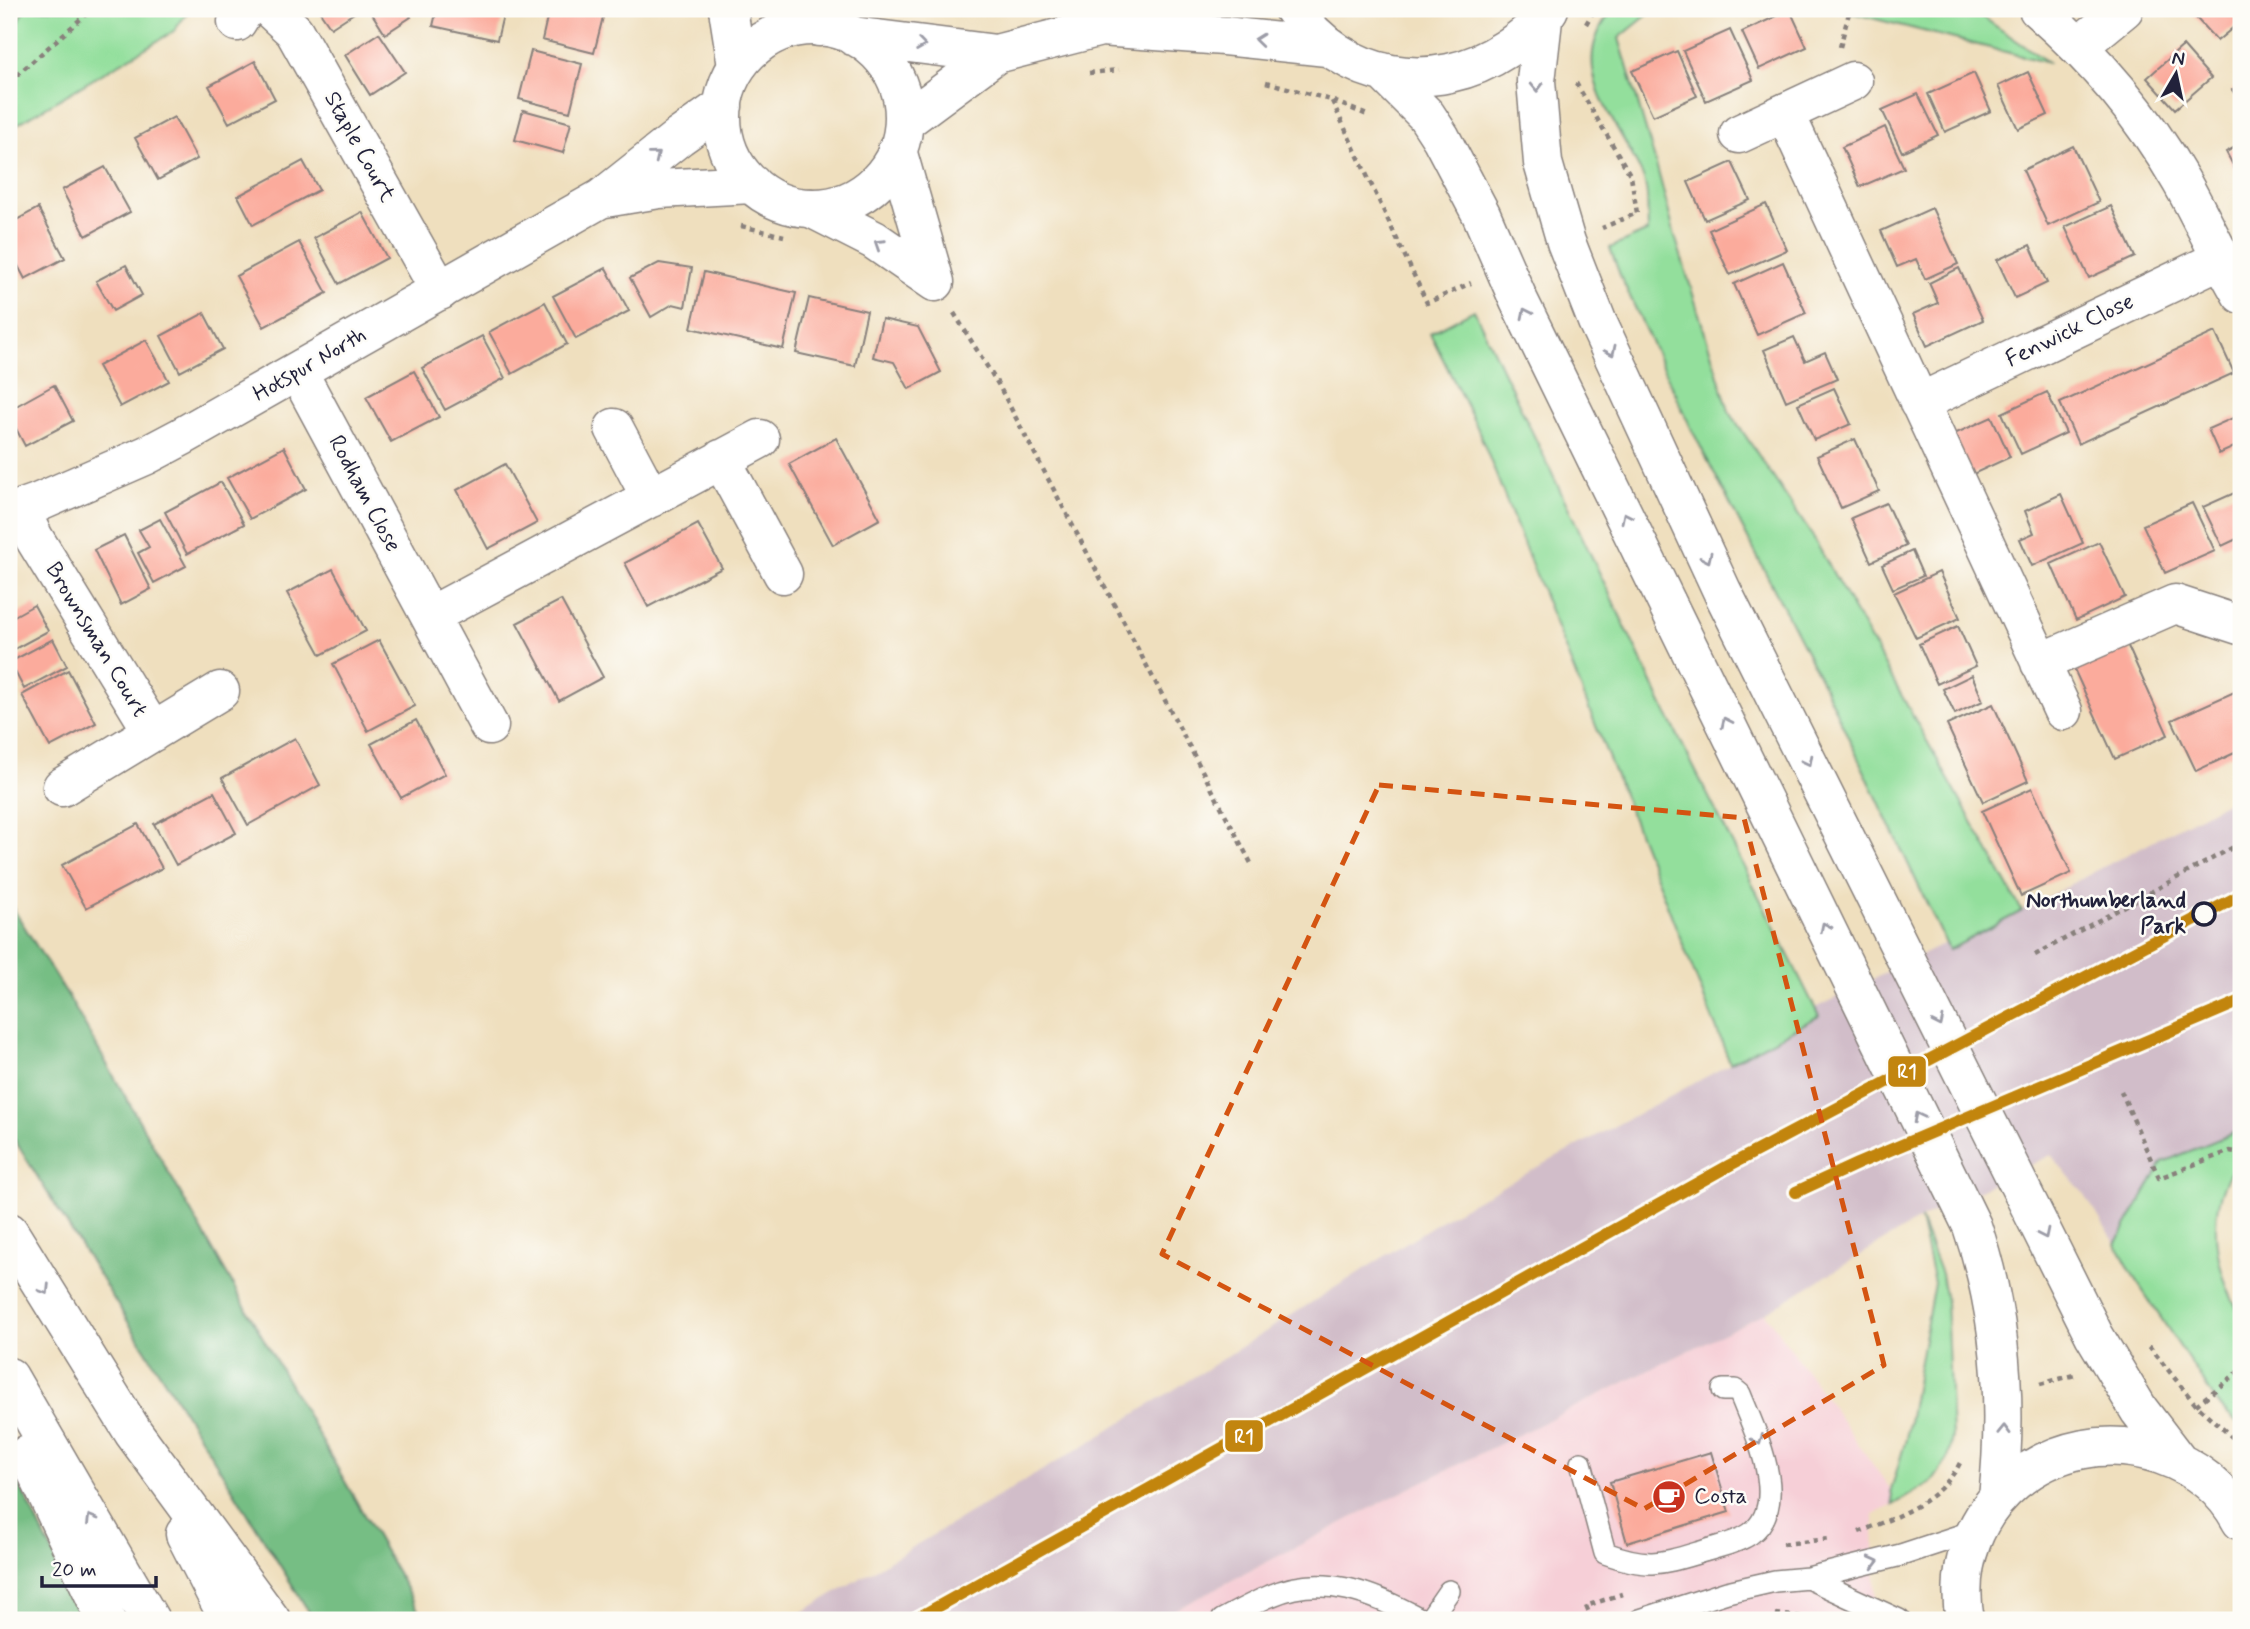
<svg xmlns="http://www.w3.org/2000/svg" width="2250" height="1629" font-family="Mynerve,sans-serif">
	<rect width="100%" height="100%" fill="#fdfcf7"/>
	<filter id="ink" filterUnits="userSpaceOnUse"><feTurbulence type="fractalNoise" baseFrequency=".0143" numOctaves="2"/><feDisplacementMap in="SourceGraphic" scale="14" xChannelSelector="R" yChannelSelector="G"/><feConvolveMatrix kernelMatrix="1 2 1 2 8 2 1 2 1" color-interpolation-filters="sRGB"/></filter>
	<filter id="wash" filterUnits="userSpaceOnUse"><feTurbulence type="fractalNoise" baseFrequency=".00686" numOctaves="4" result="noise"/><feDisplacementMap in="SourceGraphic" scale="28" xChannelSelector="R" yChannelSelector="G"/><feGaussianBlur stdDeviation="1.57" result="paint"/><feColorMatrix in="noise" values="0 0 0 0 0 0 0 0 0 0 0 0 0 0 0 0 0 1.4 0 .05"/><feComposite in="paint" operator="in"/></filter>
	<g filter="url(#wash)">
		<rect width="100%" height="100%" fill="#efdfbe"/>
		<path fill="#f6cfd7" d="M1765 1313 1891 1490 1893 1505 1874 1515 1875 1620H1155L1394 1496Z"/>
		<path fill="#d1bdc9" d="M2241 794V1130L2163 1162 2116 1244 2084 1194 2051 1155 1920 1219 1765 1313 1394 1496 1155 1620H789L1102 1435 1453 1213 1819 1016 1815 1008 1946 943 1949 949Z"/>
		<path fill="#93df9c" stroke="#5a806c" stroke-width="2" d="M24 9H190L174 31 9 129V46Z
			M1614 9H1655L1619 38 1658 171 1675 236 1729 411 1813 537 2022 911 1949 950 1823 684 1692 430 1620 275 1610 248 1648 231C1647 214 1649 192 1643 177 1619 120 1561 68 1614 9Z
			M1834 9H1971L2049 63 1840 10Z
			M1474 310 1663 706 1819 1016 1730 1063 1477 427 1430 333Z
			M2241 1130C2241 1137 2243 1150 2240 1157 2236 1166 2228 1174 2224 1185 2207 1227 2219 1279 2241 1316V1427L2218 1404 2135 1279 2116 1244 2163 1162Z
			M1920 1219 1941 1274 1946 1301 1952 1436 1948 1459 1933 1481 1893 1505 1891 1490 1906 1439 1934 1283Z"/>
		<path fill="#76be84" stroke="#4c7060" stroke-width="2" d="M9 902 72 1003 424 1620H314L9 1131Z
			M9 1463 15 1475 85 1620H9Z"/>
		<g id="blocks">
			<path fill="#fbab9c" d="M318 9H360L331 28Z
				M369 9H405L411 17 385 34Z
				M437 9H494L504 11 497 40 433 26Z
				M549 9H605L594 53 542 40Z
				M2188 9H2241V21L2217 41Z
				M1790 10 1807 47 1759 69 1742 32Z
				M1730 30 1753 80 1706 101 1683 51Z
				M379 33 405 72 370 95 345 55Z
				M2183 46 2211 78 2175 109 2147 78Z
				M531 51 582 64 570 112 519 99Z
				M1677 51 1697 96 1653 116 1632 71Z
				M255 61 275 99 229 123 209 86Z
				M2028 72 2048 115 2018 129 1998 86Z
				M1974 73 1991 111 1945 132 1928 94Z
				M2241 83V102L2232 90Z
				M1918 94 1938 135 1902 152 1882 110Z
				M523 110 571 123 563 153 515 140Z
				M174 117 197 159 158 180 135 138Z
				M1885 127 1904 168 1860 187 1842 147Z
				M2241 144V180L2226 152Z
				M2073 146 2099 202 2048 226 2023 170Z
				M303 161 319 190 253 225 238 196Z
				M1732 162 1750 200 1705 220 1688 182Z
				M105 167 130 212 86 236 62 190Z
				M1766 204 1787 250 1730 275 1709 230Z
				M2111 206 2135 257 2089 278 2065 227Z
				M38 208 65 258 25 279 9 249V224Z
				M1932 208 1958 264 1925 279 1916 259 1897 267 1881 231Z
				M362 212 387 258 339 284 314 238Z
				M299 242 327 293 264 327 236 276Z
				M2030 245 2047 283 2015 298 1997 260Z
				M1783 262 1806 313 1757 335 1734 284Z
				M659 263 692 268 685 307 673 304 651 317 630 278Z
				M126 265 142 295 113 311 96 281Z
				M606 268 629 311 576 339 553 296Z
				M1959 268 1983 320 1927 346 1913 314 1938 303 1929 283Z
				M704 272 796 293 783 349 691 328Z
				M809 298 867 311 855 366 796 353Z
				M545 302 567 344 512 374 489 332Z
				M204 313 223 349 180 372 161 336Z
				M882 319 918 327 941 372 909 389 894 362 873 357Z
				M2215 332 2234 373 2078 444 2060 403Z
				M482 336 505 378 445 410 422 368Z
				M1794 337 1805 361 1825 352 1837 379 1786 401 1764 350Z
				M146 340 169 381 120 407 98 366Z
				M414 371 439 417 391 442 366 397Z
				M54 385 73 421 25 446 9 415V410Z
				M1834 388 1851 424 1814 440 1798 404Z
				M2047 392 2066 433 2021 454 2002 413Z
				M1992 417 2010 457 1971 475 1952 435Z
				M2235 417 2241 431V444L2219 454 2208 429Z
				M836 438 880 519 833 545 789 464Z
				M1855 439 1879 491 1841 508 1817 456Z
				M284 447 306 489 250 519 227 478Z
				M505 464 537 523 488 549 457 490Z
				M221 482 244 524 187 554 165 512Z
				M2241 490V537L2222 546 2203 507Z
				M2061 494 2083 543 2032 566 2020 539 2034 533 2025 511Z
				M1886 503 1906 546 1871 562 1851 518Z
				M2192 503 2215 551 2165 573 2143 525Z
				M160 519 186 566 154 583 138 553 149 547 139 530Z
				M698 524 722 568 648 607 625 563Z
				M124 535 151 589 121 605 94 550Z
				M2099 542 2125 597 2076 620 2051 564Z
				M1912 551 1923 576 1893 589 1882 565Z
				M333 569 366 631 321 655 287 593Z
				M1939 572 1960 618 1916 638 1894 593Z
				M561 600 603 677 559 701 517 623Z
				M34 605 48 631 9 652V619Z
				M1958 626 1976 666 1937 684 1919 644Z
				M53 639 67 666 24 689 10 662Z
				M379 640 415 706 368 731 333 664Z
				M2127 644 2168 735 2115 759 2074 669Z
				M68 670 96 723 50 747 22 695Z
				M1972 675 1983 701 1955 714 1943 689Z
				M2241 689V750L2196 771 2172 720Z
				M1993 704 2028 781 1983 802 1947 725Z
				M416 720 445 774 401 798 371 744Z
				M295 738 320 785 248 825 222 778Z
				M2032 788 2071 873 2021 896 1982 811Z
				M214 792 236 833 176 865 154 824Z
				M138 824 162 868 86 908 62 865Z
				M1711 1452 1729 1512 1627 1543 1610 1482Z"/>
		</g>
	</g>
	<g filter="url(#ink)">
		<use href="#blocks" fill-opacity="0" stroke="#88807c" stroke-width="2"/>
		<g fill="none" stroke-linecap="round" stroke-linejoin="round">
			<g stroke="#88807c" stroke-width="24">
				<path id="service" d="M1581 1463 1605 1553C1650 1569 1660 1564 1704 1551 1719 1546 1737 1543 1750 1534 1792 1504 1754 1430 1740 1394L1735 1390H1723
					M1808 1578 1899 1620
					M1222 1620C1237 1612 1253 1603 1270 1596 1323 1572 1375 1594 1422 1620
					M1429 1620 1449 1591
					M1640 1620 1727 1592 1775 1581 1808 1578 1901 1555 1977 1530"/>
			</g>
			<g stroke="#88807c" stroke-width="41">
				<path id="minor" d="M270 9 294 31 440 291
					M728 9 737 66
					M798 9 819 27
					M2038 9C2094 58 2143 115 2181 181 2202 218 2219 257 2241 294
					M237 22 245 9
					M2079 46 2124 9
					M1785 113 2063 711
					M1739 134 1853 81
					M897 150 935 282
					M811 208 874 240 935 282
					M298 372 489 726
					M1919 403 2221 259
					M614 428 651 498
					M721 459 783 574
					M20 510 34 538 153 732
					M430 616 760 439
					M2040 663 2175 604 2239 625 2241 624
					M62 787 220 691"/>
			</g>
			<g stroke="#88807c" stroke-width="41">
				<path id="tertiary" d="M722 117a91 91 0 1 1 182 0a91 91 0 1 1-182 0Z
					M1101 27 1224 36 1327 47
					M853 36 996 54
					M904 122 996 54 1101 27 1130 9
					M605 198 659 189 752 184
					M9 513 37 503 147 455 181 437 602 198 679 137 723 106"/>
			</g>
			<g stroke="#88807c" stroke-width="41">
				<path id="primary" d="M1293 9C1343 81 1433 97 1506 49 1523 38 1539 26 1549 9
					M1543 20 1536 81 1543 163 1566 242 1597 321 1722 591 2094 1335 2139 1410 2178 1461
					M1383 72 1426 115 1441 138 1481 214 1519 301 1972 1226C2002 1314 2008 1406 1998 1498
					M1965 1620C1944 1507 2054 1418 2161 1455 2195 1467 2224 1489 2241 1521"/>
			</g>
			<g stroke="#88807c" stroke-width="41">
				<path id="trunk" d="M9 1232 133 1432 271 1620
					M9 1377 150 1620
					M28 1454 106 1620
					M185 1534 229 1620"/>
			</g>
			<path stroke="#88807c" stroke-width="4.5" stroke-dasharray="5 5" stroke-linecap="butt" d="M1586 24 1595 9
				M1840 47 1850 9
				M1089 73 1119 70
				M9 82 92 9
				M1266 82 1331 100 1367 115
				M1576 83 1631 176 1637 213 1602 228
				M1332 101 1427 303 1471 283
				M741 226 784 236
				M954 313 998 384 1253 867
				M2035 955 2241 843
				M2121 1091 2159 1178 2230 1151 2241 1153
				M2149 1346 2196 1405 2241 1445
				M2040 1384 2075 1375
				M2196 1405 2241 1370
				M1859 1532C1899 1516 1941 1501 1961 1461
				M1783 1544 1830 1539
				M1776 1614 1819 1619
				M1592 1620 1586 1606 1622 1594"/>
			<use href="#service" stroke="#fff" stroke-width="21"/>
			<use href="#minor" stroke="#fff" stroke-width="38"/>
			<use href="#tertiary" stroke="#fff" stroke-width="38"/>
			<use href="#primary" stroke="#fff" stroke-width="38"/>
			<use href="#trunk" stroke="#fff" stroke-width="38"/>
			<g stroke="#fdfcf7" stroke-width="18">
				<path id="rail-1" d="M1796 1192 1857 1164 2241 1001
					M914 1620 1730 1165 2241 895"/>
			</g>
			<use href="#rail-1" stroke="#c2850f" stroke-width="12"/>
		</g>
		<defs><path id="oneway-chevron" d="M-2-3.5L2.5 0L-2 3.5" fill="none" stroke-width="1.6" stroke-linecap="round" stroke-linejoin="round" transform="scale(1.75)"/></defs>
		<g stroke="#9c9ca7">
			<use href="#oneway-chevron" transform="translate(1259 40) rotate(-174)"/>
			<use href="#oneway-chevron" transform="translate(921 45) rotate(8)"/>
			<use href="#oneway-chevron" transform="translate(1537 87) rotate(89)"/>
			<use href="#oneway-chevron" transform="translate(655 156) rotate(-39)"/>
			<use href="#oneway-chevron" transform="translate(879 244) rotate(-147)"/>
			<use href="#oneway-chevron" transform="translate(1526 313) rotate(-116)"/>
			<use href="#oneway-chevron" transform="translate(1611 351) rotate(65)"/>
			<use href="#oneway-chevron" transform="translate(1626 517) rotate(-116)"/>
			<use href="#oneway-chevron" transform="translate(1707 558) rotate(65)"/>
			<use href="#oneway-chevron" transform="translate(1726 722) rotate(-116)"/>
			<use href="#oneway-chevron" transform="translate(1808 761) rotate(63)"/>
			<use href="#oneway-chevron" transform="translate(1825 927) rotate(-116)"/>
			<use href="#oneway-chevron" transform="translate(1939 1022) rotate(64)"/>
			<use href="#oneway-chevron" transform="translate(1918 1117) rotate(-117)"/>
			<use href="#oneway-chevron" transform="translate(2044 1234) rotate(64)"/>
			<use href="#oneway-chevron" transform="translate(45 1290) rotate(58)"/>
			<use href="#oneway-chevron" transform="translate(2004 1430) rotate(-89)"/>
			<use href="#oneway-chevron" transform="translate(1758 1440) rotate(68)"/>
			<use href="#oneway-chevron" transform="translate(91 1519) rotate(-120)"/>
			<use href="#oneway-chevron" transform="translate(1874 1562) rotate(-14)"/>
		</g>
	</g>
	<path fill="none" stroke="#d45411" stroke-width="5" stroke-dasharray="14 9" stroke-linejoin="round" d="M1379 785 1744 818 1884 1365 1644 1509 1162 1254Z"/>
	<defs>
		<g id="cafe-disc" transform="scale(1.75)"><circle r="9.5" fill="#c8321e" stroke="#fdfcf7"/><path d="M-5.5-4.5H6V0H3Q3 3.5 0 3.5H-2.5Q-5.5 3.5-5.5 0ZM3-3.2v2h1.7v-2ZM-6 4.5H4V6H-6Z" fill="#fff"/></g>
	</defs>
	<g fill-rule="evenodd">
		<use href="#cafe-disc" x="1669" y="1497"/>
	</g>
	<circle fill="#fdfcf7" stroke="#22223b" stroke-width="3.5" cx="2204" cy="914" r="11"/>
	<g text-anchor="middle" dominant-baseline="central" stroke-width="5" stroke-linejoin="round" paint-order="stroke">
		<g font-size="23" fill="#22223b" stroke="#fdfcf7">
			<text transform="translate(359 147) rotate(61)">Staple Court</text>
			<text transform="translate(2070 331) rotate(-26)">Fenwick Close</text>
			<text transform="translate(310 365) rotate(-30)">Hotspur North</text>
			<text transform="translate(364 494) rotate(62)">Rodham Close</text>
			<text transform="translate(96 640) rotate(59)">Brownsman Court</text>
		</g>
		<g font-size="23" font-weight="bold" fill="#22223b" stroke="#fdfcf7" text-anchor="end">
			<text x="2186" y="901">Northumberland<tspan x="2186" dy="26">Park</tspan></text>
		</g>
		<g font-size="23" fill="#22223b" stroke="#fdfcf7" text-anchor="start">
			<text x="1694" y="1497">Costa</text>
		</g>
	</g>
	<g stroke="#fdfcf7" stroke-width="2.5">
		<rect x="1887" y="1055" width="40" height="33" rx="7" fill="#c2850f"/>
		<rect x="1224" y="1419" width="40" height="34" rx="7" fill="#c2850f"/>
	</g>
	<g font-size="19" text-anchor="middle" font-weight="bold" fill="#fff">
		<text x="1907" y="1078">R1</text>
		<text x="1244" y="1443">R1</text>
	</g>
	<rect width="2250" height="1629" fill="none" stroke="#fdfcf7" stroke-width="35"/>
	<g transform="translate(2176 74) rotate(9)" stroke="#fdfcf7" stroke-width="5" paint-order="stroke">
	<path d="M0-5L12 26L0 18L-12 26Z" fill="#22223b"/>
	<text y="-10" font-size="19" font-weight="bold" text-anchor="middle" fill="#22223b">N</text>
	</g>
	<path d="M42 1576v10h114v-10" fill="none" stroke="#22223b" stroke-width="3.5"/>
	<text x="52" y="1576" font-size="21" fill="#22223b" stroke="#fdfcf7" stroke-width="5" paint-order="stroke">20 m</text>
</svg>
